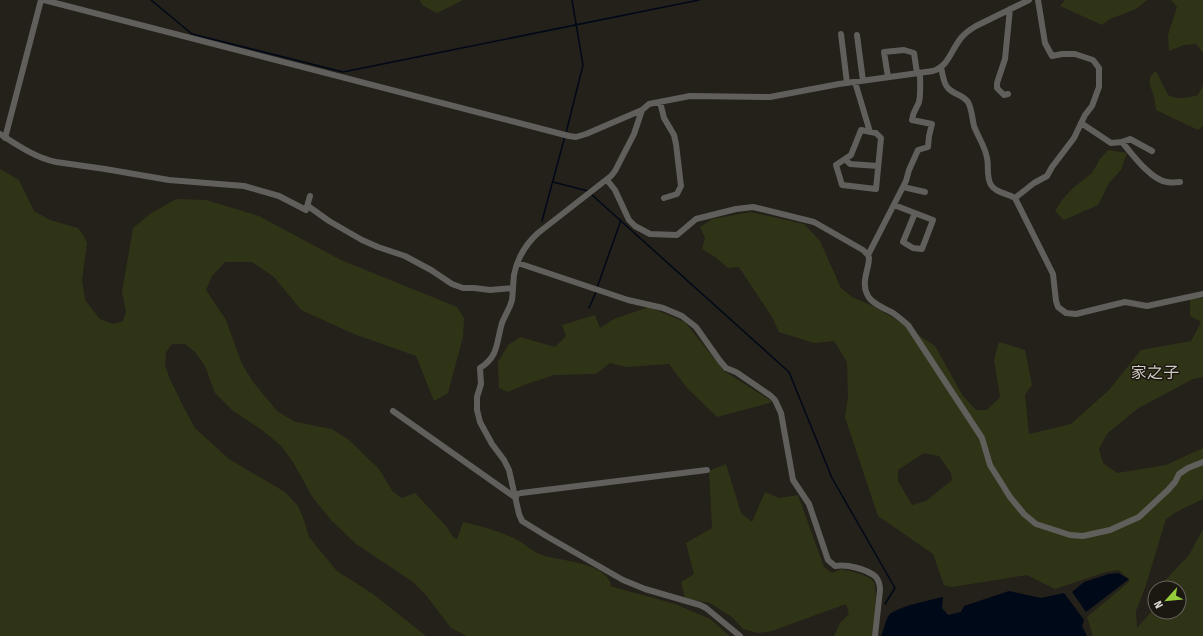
<svg xmlns="http://www.w3.org/2000/svg" width="1203" height="636" font-family="'Fira Sans Condensed','Noto Sans JP',sans-serif">
	<rect width="100%" height="100%" fill="#24201a"/>
	<path fill="#303417" fill-rule="evenodd" d="M420 0H463L437 13 422 5Z
		M1065 0H1147L1136 9 1110 19 1102 25 1060 6Z
		M1171 0H1203V53L1196 44 1184 45 1169 51 1168 35 1177 7Z
		M1156 71 1168 95C1178 100 1187 98 1198 95L1203 85V126L1198 130 1156 110C1155 105 1155 101 1154 97 1151 86 1145 79 1156 71Z
		M1108 150 1127 153 1121 170 1109 183 1098 205 1064 220 1055 211 1062 200 1073 188 1092 173 1100 159Z
		M0 169 19 180 34 211 50 220 78 228 84 236 87 243 82 280 85 300 100 319 113 324 123 321 126 312 122 292 133 228 150 214 176 199 206 200 259 216 341 260 457 307 464 318 463 337 448 393 434 401 416 356 354 334 301 310 274 277 252 262H225L212 276 206 290 226 320 242 364 253 382 278 412 296 422 332 429 349 440 379 469 393 492 402 498 415 493 445 525 454 538 457 539 463 522C483 527 501 531 519 541 526 545 532 551 540 554 560 562 603 561 611 584L610 586 675 604 710 619 730 636H467L451 628 426 595 413 582 356 544 332 521 313 498 293 462 281 446 262 430 233 411 215 393 205 366 195 352 185 344H172L166 352 165 365 169 377 183 406 195 428 229 459 285 492 298 506 304 520 309 537 337 571 373 594 426 636H0Z
		M751 212 804 224 820 241 841 288 852 297 873 306 895 319 935 346 963 396 976 410H987L1000 397 994 360 999 342 1025 350 1032 385 1025 395 1029 434 1071 424 1109 390 1141 350 1191 341 1201 322 1190 316V299L1203 298V377L1193 379 1137 409 1107 434 1099 449 1103 463 1117 473 1166 465 1203 448V499L1178 511 1166 519 1146 585 1136 611 1137 628 1151 612 1155 591V612H1179V588H1158L1189 555 1203 529V636H1093L1087 617 1130 581 1119 570 1106 572 1055 589 1027 575 952 587 944 585 933 554 878 516 845 417 848 397 847 362 834 341 814 343 779 332 772 317 739 267 728 268 715 257 702 249 705 238 700 227 712 219ZM924 453 939 456 951 473 952 480 926 501 912 505 898 481V470Z
		M649 307 685 322 724 371 773 402 717 417 687 388 669 364 626 367 610 363 596 374 554 375 524 385 508 392 499 388 498 362 508 345 520 337 555 347 566 336 562 325 595 315 600 328 614 319Z
		M726 464 741 513 752 522 765 492 779 498 798 495 824 567 832 573 841 569C849 571 867 574 873 581 879 588 873 625 872 636H834L840 623 849 614 846 604 772 631 758 633 743 629 732 617 710 603 685 598 681 582 694 574 686 543 712 528 709 471Z"/>
	<path fill="#000918" d="M1118 573 1129 579 1086 612 1072 592 1084 582 1109 574Z
		M1009 591 1041 598 1064 593 1084 620 1082 626 1087 636H881C884 630 885 621 889 615 896 607 930 600 943 597L942 608 948 615 961 612 964 606Z"/>
	<g fill="none" stroke-linecap="round" stroke-linejoin="round">
		<path stroke="#000918" stroke-width="1.5" d="M151 0 192 34 343 72 699 0
			M566 133 583 65 572 0
			M553 182 588 191
			M591 194 789 372 832 478 895 588 885 604
			M542 221 565 136
			M597 288 621 220
			M589 308 596 292"/>
		<path stroke="#615f5b" stroke-width="6" d="M44 0 569 136 576 137 586 134 642 110
			M841 34 847 83
			M857 35 863 81
			M941 68C943 74 943 83 948 88 953 94 963 95 968 102 972 109 972 118 974 126 978 137 985 146 987 158 989 166 986 177 991 185 996 193 1007 193 1015 198L1053 274 1056 301 1058 307 1066 313 1076 314 1125 302 1147 306 1203 294
			M888 77 884 52 904 50 914 53 917 73
			M855 82 870 132
			M1008 94 1004 95 997 88V83L1005 59 1010 9
			M660 102 664 118 674 135 676 144 681 186 677 194 664 198
			M1081 123 1111 143 1122 142 1130 139 1152 151
			M861 130 876 133 881 138 876 189 842 185 836 165 851 155Z
			M0 134C17 145 36 158 56 162L105 169 169 180 244 186 279 196 306 210 310 196
			M5 138 41 0
			M1122 142C1132 154 1151 180 1167 182 1171 183 1176 182 1180 182
			M845 159 850 164 878 166
			M607 180 615 190 629 220 635 226 650 234 677 235 696 219 736 209 753 207 814 222 863 250 868 255 869 258C869 265 866 272 865 280 863 301 878 305 893 313 899 317 903 321 908 325L982 438 990 465 1010 497 1024 514 1036 524 1070 535 1083 536 1110 530 1139 517 1168 490 1175 482 1179 474 1188 468 1203 462
			M903 187 925 192
			M1015 198 1034 183 1047 176 1052 167 1074 138 1085 115 1092 106 1099 87V68L1093 60 1075 54H1062L1052 56 1045 43 1038 0
			M894 205 933 220 922 249 913 248 903 242 915 213
			M308 206 329 221 362 240 378 247 405 256 431 270 452 284 463 288H474L490 290 513 288
			M868 255 906 181 909 170 918 150 928 147 929 136 932 124 912 120C913 111 917 108 919 102 921 93 920 82 920 73
			M518 263 628 300 663 308 682 316 696 327 720 361 726 368 736 372 771 396 775 400 781 413 793 480 809 504 828 560 835 566C847 564 867 569 876 577 879 581 880 585 880 590L875 636
			M393 411 516 498
			M515 495 521 493 707 470
			M740 636 706 608 700 605 645 589 623 580 548 537 522 521 519 514 509 470 504 460 492 444 480 422 477 410V397L481 384 480 368C499 356 496 343 502 323 505 315 510 308 512 300 513 292 513 284 514 275 517 259 526 244 538 233L611 176 615 171 634 134 642 110 649 104 690 96 770 97 839 84 933 71C949 66 951 50 961 38 965 33 971 29 976 26L1029 0"/>
	</g>
	<g text-anchor="middle" dominant-baseline="central" stroke-width="3" stroke-linejoin="round" paint-order="stroke">
		<g font-size="16" fill="#cec8c0" stroke="#1b1711">
			<text x="1155" y="372">家之子</text>
		</g>
	</g>
	<g transform="translate(1167 600) rotate(243)"><circle r="19" fill="#1b1711" stroke="#68655f"/>
	<path d="M0-3L7 15L0 10L-7 15Z" fill="#95cc3b"/>
	<text y="-6" font-size="11" font-weight="bold" text-anchor="middle" fill="#dcd9d5">N</text>
	</g>
</svg>
